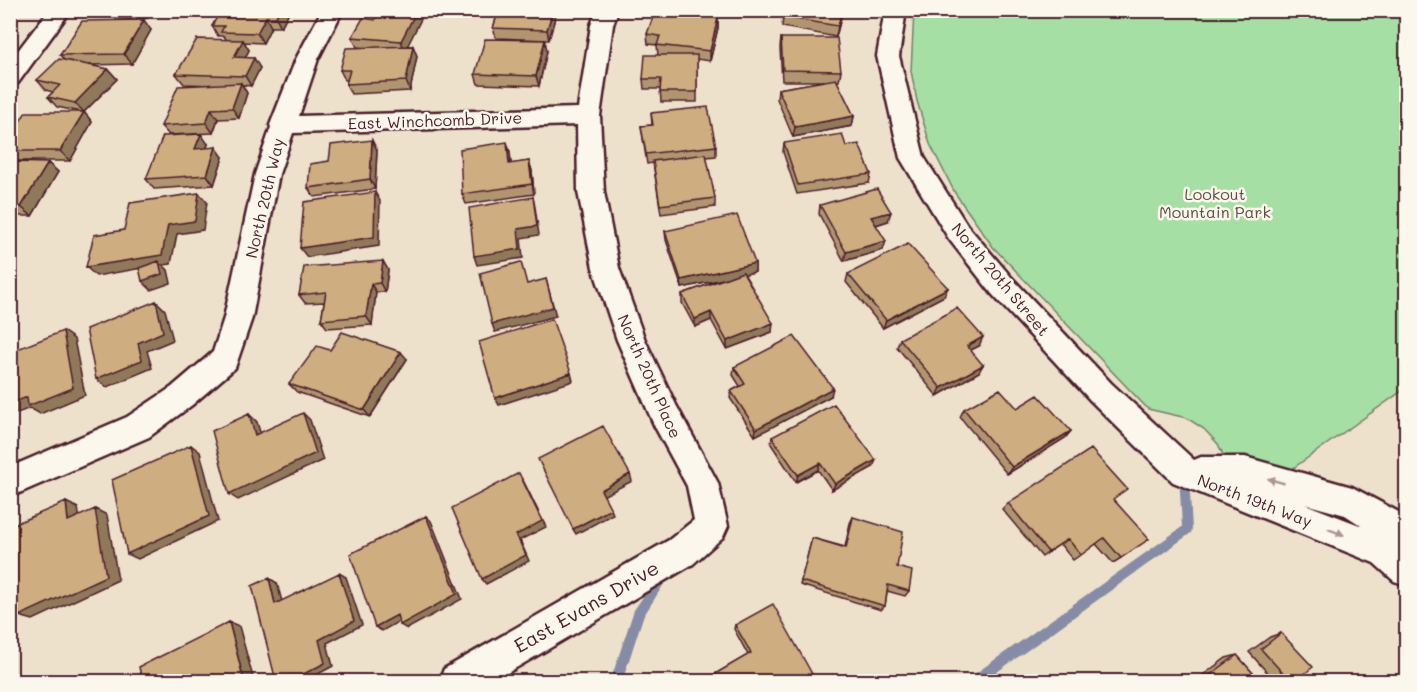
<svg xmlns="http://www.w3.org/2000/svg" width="1417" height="692" font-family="Mali,sans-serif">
	<rect width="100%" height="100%" fill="#eee1cc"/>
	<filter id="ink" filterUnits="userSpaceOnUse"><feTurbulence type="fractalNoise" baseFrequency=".0167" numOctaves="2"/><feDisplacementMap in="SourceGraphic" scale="12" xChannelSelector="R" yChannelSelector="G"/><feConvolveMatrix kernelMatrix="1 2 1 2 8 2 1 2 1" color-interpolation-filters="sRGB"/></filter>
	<g filter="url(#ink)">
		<path fill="#a5dfa4" stroke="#787f68" stroke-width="1.5" d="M914 11H1406V388L1282 476 1228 465 1218 444 1204 429 1187 418 1148 409 993 247 955 193 930 144 917 101 911 71Z"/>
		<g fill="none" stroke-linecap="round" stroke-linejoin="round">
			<path fill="#868ca6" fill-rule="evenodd" d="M1184 470 1187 472 1189 475 1192 529 1191 533 983 682H968L969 678 1182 527 1179 475 1181 472Z
				M664 571 668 572 669 576 643 617 622 682H610L634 610 660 572Z"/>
			<g stroke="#4a1f2b" stroke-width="5">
				<path id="minor" d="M49 10H71L18 83 10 86V61Z
					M322 10H343L318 59 299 116 578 108 591 25 597 10H618L613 25 600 116 604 192 619 268 645 340 676 405 718 483 728 526 723 537 693 564 492 682H439L444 669 669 540 694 520 687 486 654 425 617 340 593 268 578 192 577 125 293 133 279 174 252 318 235 368 192 405 149 437 10 497V467L127 417 172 387 213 352 224 318 255 174 271 127 270 125 296 59Z
					M885 10H906L899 56 924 157 967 225 1012 278 1111 383 1194 460 1201 457H1245L1352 487 1406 516V585L1394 581 1374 563 1173 482 1091 401 992 294 949 239 900 158 877 56ZM1305 504 1345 515 1362 526Z"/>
			</g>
			<use href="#minor" fill="#fbf7ec" fill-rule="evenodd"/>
		</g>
		<path fill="#b1956f" stroke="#4a1f2b" stroke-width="1.5" d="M110 10H151L147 18 119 20 151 30 132 64 89 65 108 69 117 79 84 112 92 122 70 161H11L10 160V136L81 112 57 107 48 97 53 92 46 90 37 80 64 60 60 55 117 20Z
			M290 10 281 27H271L263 43 244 42 249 50 245 58 260 68 251 86 242 85 247 93 239 118 218 119 213 133 169 135 161 126 211 85 184 84 176 74 226 39 224 36H218L212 26Z
			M499 10H557L549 40 496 38 493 28Z
			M659 10H710L709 15Z
			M843 10 836 37 782 27 783 17Z
			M718 18V28L710 61 697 59V102H661L660 89H644L643 79 658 55 657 45 648 44 647 34Z
			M421 19 407 46H413L417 56 410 91 351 94 346 84 347 80H345L340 70 364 48 357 47 352 37 375 20Z
			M781 38 841 71 839 81H837L854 116 852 126 793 137 777 99 778 89 825 81H782L780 48Z
			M547 51 539 86 478 84 475 74Z
			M651 113 716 146V156L706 157 715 198V207L661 214 653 163 647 164 641 126 652 125Z
			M784 143 846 146 871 174 869 183 797 194 783 152Z
			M208 144 207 148 223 157 214 185 154 189 146 179Z
			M377 150 375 189 314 197 308 188 329 161Z
			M510 152 511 164 529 161 532 171 534 194 466 204 462 194Z
			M10 162 48 163 58 172 32 216H10Z
			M820 205 888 221 876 225 883 250 844 261 819 214Z
			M665 231 755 263V272L744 274 772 332 727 349 711 320 695 327 682 303V294L724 279 682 288 666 240Z
			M383 261 388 270 385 292H376L372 325 327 328 321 320 324 302 305 303 299 295Z
			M848 274 944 296 883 328 846 282Z
			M900 339 979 346 971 350 979 372 937 396 897 347Z
			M330 350 407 359 370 417 297 392 289 384Z
			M734 367 831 396 755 436 730 398 731 391 740 386 733 375Z
			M1017 408 1071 431 1065 438 1007 474 960 417 964 409Z
			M772 437 873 467 832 490 818 470 796 482 771 444Z
			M1113 500 1121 558 1113 563 1096 544 1073 560 1060 544 1042 557 1002 509 1008 503Z
			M853 517 897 567 909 591 905 596 887 591 885 606 881 610 800 585 812 538 845 547 850 523Z
			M735 625 816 681H718L715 677V674L748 655 734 629Z
			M1281 633 1295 681H1275L1249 652 1270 637Z
			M1237 655 1260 681H1195L1226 658Z"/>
		<path fill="#90795a" stroke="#4a1f2b" stroke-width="1.5" d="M10 10H12L15 14 10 22Z
			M142 10H151L147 18Z
			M279 10H290L281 27 276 17Z
			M417 10H418L421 19 405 51 401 41Z
			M553 10H557L549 40 547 30Z
			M842 10H843L836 37 838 26Z
			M266 17 271 27 263 43 257 33Z
			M718 18V28L710 61V51Z
			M144 20 151 30 132 64 124 54Z
			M243 40 249 50 240 68 234 57Z
			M545 40 547 51 539 86 536 76Z
			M413 46 417 56 410 91 406 81Z
			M254 58 260 68 251 86 245 76Z
			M108 69 117 79 84 112 92 122 70 161 60 151 84 112 75 103Z
			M241 83 247 93 239 118 232 108Z
			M211 109 218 119 213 133 206 123Z
			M854 116 852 126 793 137 795 127Z
			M201 134 208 144 203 158 195 149Z
			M372 140 377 150 375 189 370 179Z
			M507 142 510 152 512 174 509 164Z
			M216 147 223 157 214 185 207 175Z
			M529 161 532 171 534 194 532 184Z
			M48 163 58 172 32 216 21 207Z
			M375 192 380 201 379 246 307 257 300 248Z
			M199 193 207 202 203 230 177 234 171 264 163 265 168 270 171 283 151 290 142 281 160 265 96 276 86 267 168 225Z
			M533 197 535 207 539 235 521 238 523 258 477 265 474 256 518 229Z
			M891 212 888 221 869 227 871 217Z
			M886 241 883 250 844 261 846 252Z
			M10 247 16 252 10 256Z
			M383 261 388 270 385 292 380 283Z
			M755 263V272L682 288 681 280Z
			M546 279 556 316 495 332 492 324Z
			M371 284 376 292 372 325 366 316Z
			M948 288 944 296 883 328 886 320Z
			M156 301 165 310 173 340 147 351 152 368 107 387 96 379 138 343Z
			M711 312V320L695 327V319Z
			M773 323 772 332 727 349V341Z
			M63 331 74 339 85 395 40 414 30 408 10 416V404Z
			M983 337 979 346 963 354 967 346Z
			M401 352 407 359 370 417 364 410Z
			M983 365 979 372 937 396 941 388Z
			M571 373 573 381 499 405 495 398Z
			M833 388 831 396 755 436 756 429Z
			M303 413 310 420 323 460 238 500 229 494Z
			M249 414 257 422 263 442 255 435Z
			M1071 431 1065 438 1007 474 1012 467Z
			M191 445 200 452 218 521 138 559 127 554Z
			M876 460 873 467 832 490 835 484Z
			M820 463 818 470 796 482 798 475Z
			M630 474 632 481 603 496 601 490Z
			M523 480 546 527 520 540 529 561 486 584 482 579 516 535Z
			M66 502 78 508 81 527 68 521Z
			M95 509 107 515 118 580 33 620 19 616Z
			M611 509 613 514 576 534 573 529Z
			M426 516 431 521 462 599 407 629 400 625Z
			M339 573 346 577 362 625 327 643 333 666 305 681H290L319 640Z
			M269 578 277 583 284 609 275 604Z
			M397 615 403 619 382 631 375 627Z
			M229 622 239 626 254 681H244Z"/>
		<path fill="#cead81" stroke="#4a1f2b" stroke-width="1.5" d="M221 10H279L276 17H266L257 33 221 32 224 26H212Z
			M380 10H417L401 41 352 37 363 18 375 20Z
			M499 10H553L547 30 493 28Z
			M785 10H842L838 26 783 17Z
			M655 11 718 18 710 51 657 45 660 36 647 34Z
			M144 20 124 54 60 55 82 21Z
			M781 38H837L841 71 783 70Z
			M197 39 243 40 234 57 254 58 245 76 176 74Z
			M485 39 545 40 536 76 475 74Z
			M413 46 406 81 346 84 350 70H340L346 48Z
			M645 55H697V92H660L661 79H643Z
			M59 59 108 69 75 103 48 97 60 85 37 80Z
			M836 79 854 116 795 127 778 89Z
			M241 83 232 108 211 109 206 123 161 126 178 86Z
			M708 107 716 146 646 154 641 126 653 125 651 113Z
			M26 112H84L60 151H10V136Z
			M201 134 195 149 216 147 207 175 146 179 163 136Z
			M842 134 846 146 859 144 871 174 798 185 784 143Z
			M372 140 370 179 308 188 310 164 329 161 331 145Z
			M507 142 509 164 529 161 532 184 462 194 460 149Z
			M706 154 715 198 660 205 653 161Z
			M10 162 48 163 21 207H10Z
			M877 189 891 212 871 217 886 241 846 252 820 205Z
			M375 192 374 237 300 248 304 202Z
			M199 193 195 221 168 225 162 255 86 267 94 235 124 230 130 203Z
			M533 197 537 226 518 229 520 249 474 256 469 208Z
			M737 215 755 263 681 280 665 231Z
			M908 244 948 288 886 320 848 274Z
			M159 261 162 274 142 281 139 268Z
			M383 261 380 283 371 284 366 316 321 320 326 292 299 295 304 267Z
			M521 262 527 284 546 279 553 307 492 324 480 273Z
			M743 272 773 323 727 341 711 312 695 319 682 294Z
			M156 301 163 332 138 343 142 360 96 379 86 329Z
			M957 308 983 337 967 346 983 365 941 388 900 339Z
			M552 319 571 373 495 398 479 342Z
			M63 331 73 388 28 406 27 397 10 404V352Z
			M342 332 401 352 364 410 289 384 317 346 330 350Z
			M794 336 833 388 756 429 731 391 745 384 734 367Z
			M1000 389 1017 408 1038 395 1071 431 1012 467 964 409Z
			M834 404 876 460 835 484 820 463 798 475 772 437Z
			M303 413 316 453 229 494 212 431 249 414 255 435Z
			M603 426 630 474 601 490 611 509 573 529 538 459Z
			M191 445 209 516 127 554 112 480Z
			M1091 449 1127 489 1113 499 1149 539 1121 558 1104 538 1081 555 1068 539 1048 552 1008 503Z
			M519 473 542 521 516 535 526 555 482 579 452 508Z
			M66 502 68 521 95 509 106 576 19 616 10 534V526Z
			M426 516 457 594 400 625 397 615 375 627 350 554Z
			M853 517 903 532 897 567 912 571 909 591 888 585 885 606 801 581 812 538 846 548Z
			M339 573 354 621 319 640 325 663 290 681H276L252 586 269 578 275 604Z
			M773 604 816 681H719L715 674 751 653 735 625Z
			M229 622 244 681H142L139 667Z
			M1281 633 1313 667 1295 681H1290L1261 649Z
			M1237 655 1260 681H1202Z"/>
		<defs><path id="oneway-solid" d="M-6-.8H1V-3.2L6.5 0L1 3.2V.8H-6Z" transform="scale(1.5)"/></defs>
		<g fill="#ab9695">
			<use href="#oneway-solid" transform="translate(1276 481) rotate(-164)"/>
			<use href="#oneway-solid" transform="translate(1336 532) rotate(21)"/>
		</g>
	</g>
	<g text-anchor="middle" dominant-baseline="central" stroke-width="5" stroke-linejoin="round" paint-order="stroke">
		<g font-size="16" fill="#4a1f2b" stroke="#fbf7ec">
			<text transform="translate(435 120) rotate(-2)">East Winchcomb Drive</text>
			<text transform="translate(264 198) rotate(-77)">North 20th Way</text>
			<text transform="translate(1001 279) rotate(50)">North 20th Street</text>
			<text transform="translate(650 376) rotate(66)">North 20th Place</text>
			<text transform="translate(1255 500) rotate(21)">North 19th Way</text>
		</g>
		<g font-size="16" fill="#614f49" stroke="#fbf7ec">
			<text x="1215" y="193">Lookout<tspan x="1215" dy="18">Mountain Park</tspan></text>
		</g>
		<g font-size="20" fill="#4a1f2b" stroke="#fbf7ec">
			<text transform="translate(586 606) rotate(-30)">East Evans Drive</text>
		</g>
	</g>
	<rect width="1417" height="692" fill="none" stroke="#fbf7ec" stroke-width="36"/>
	<rect x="18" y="18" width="1381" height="656" fill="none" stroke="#4a1f2b" stroke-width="2" filter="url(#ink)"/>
</svg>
